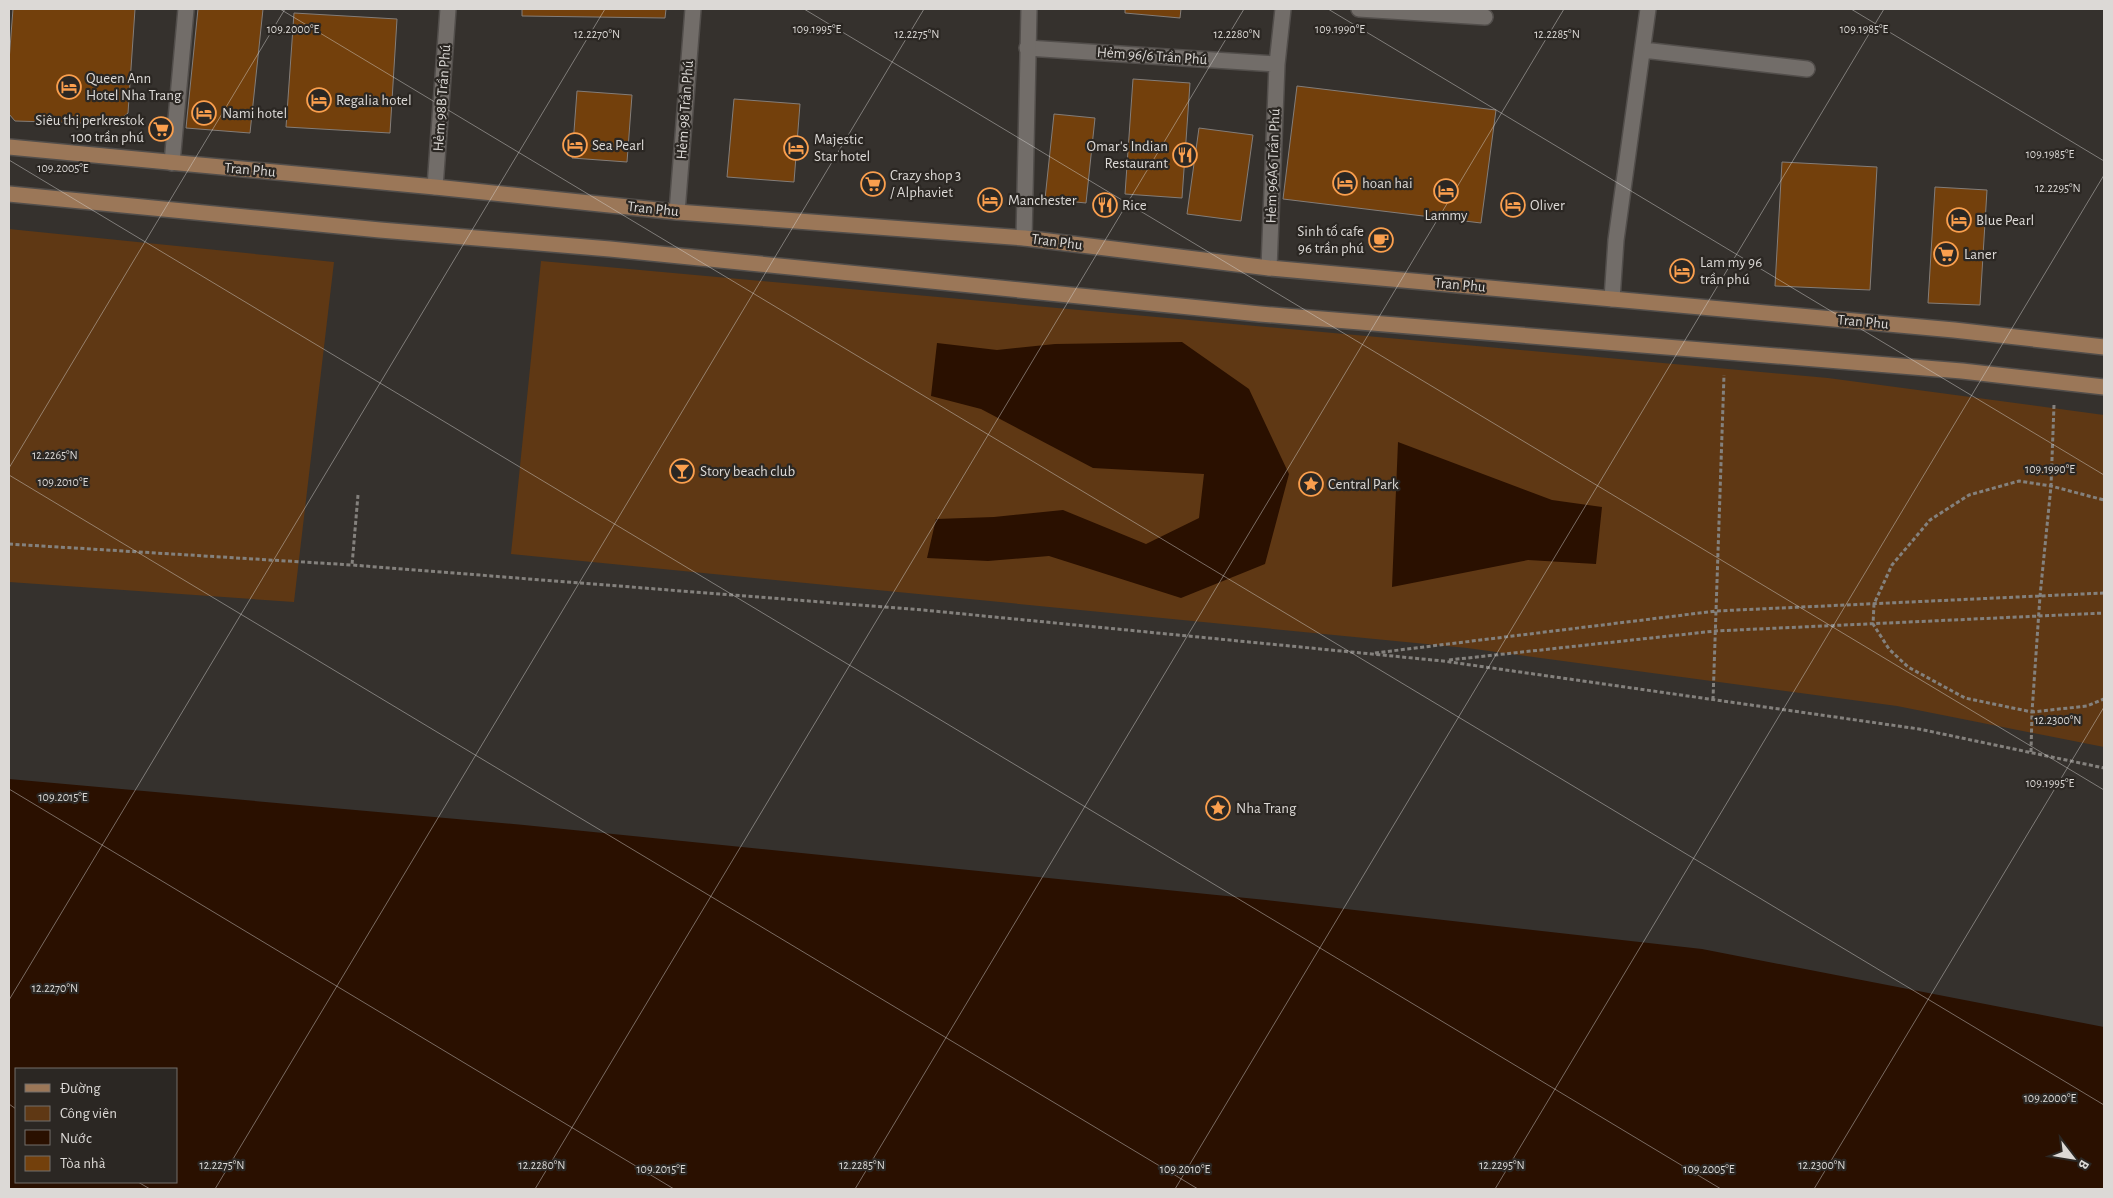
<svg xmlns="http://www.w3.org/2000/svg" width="2113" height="1198" font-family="'Alegreya Sans',sans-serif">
	<rect width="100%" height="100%" fill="#35312d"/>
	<path fill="#5f3814" d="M9 229 334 262 294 602 9 582Z
		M541 261 1828 378 2104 415V747L1897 706 1467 648 511 554Z"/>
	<path fill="#2a1000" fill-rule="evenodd" d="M1182 342 1249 389 1289 474 1265 564 1181 598 1049 556 988 561 927 558 936 519 994 517 1063 510 1146 544 1199 518 1204 474 1093 468 981 409 931 396 937 343 997 350 1055 344Z
		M1398 442 1552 500 1602 507 1596 564 1528 560 1392 587Z
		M9 779 524 825 1266 900 1702 949 2104 1027V1189H9ZM16 1069H176V1182H16Z"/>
	<path fill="#73400c" stroke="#837d79" d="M13 9H135L128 113 115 124 15 121 9 114V61Z
		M198 9H263L250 133 186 128Z
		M522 9H666L665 18 522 16Z
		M1125 9H1181L1180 18 1125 13Z
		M294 13 397 19 390 133 286 127Z
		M1133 79 1190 83 1182 198 1125 194Z
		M1297 86 1496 110 1481 223 1283 199Z
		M577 91 632 95 627 162 572 158Z
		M734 99 800 104 794 182 727 177Z
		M1054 114 1095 118 1086 203 1045 199Z
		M1199 128 1253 135 1241 221 1187 214Z
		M1782 162 1877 167 1870 290 1775 286Z
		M1935 187 1987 190 1980 305 1928 303Z"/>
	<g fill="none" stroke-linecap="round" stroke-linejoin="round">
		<g stroke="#524e4b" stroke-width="18">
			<path id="lane" d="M1359 9 1485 17
				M1027 48 1277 64
				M1643 50 1807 69
				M172 163 186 9
				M435 187 448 9
				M1269 268 1277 64 1283 9
				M1612 299 1616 240 1648 9"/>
		</g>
		<g stroke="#524e4b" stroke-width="18">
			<path id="street" d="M677 212 693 9
				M1024 238 1029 9"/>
		</g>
		<g stroke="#524e4b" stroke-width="18">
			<path id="primary" d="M9 147 435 187 677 212 1024 238 1269 268 1954 330 2104 347
				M9 194 380 230 610 249 1260 314 1962 371 2104 387"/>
		</g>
		<path stroke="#84817d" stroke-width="3" stroke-dasharray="4 2.5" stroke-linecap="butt" d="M2054 405 2051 486 2040 596 2032 712 1965 698 1908 667 1889 649 1873 624 1874 604 1892 565 1930 520 1969 495 2019 481 2051 486 2104 500
			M358 495 352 565 923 610 1443 661 1919 729 2104 768
			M9 544 352 565
			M1375 653 1716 611 2104 593
			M1449 660 1715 631 2104 613
			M1713 700 1724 375
			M2031 752 2032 712 2087 706 2104 699"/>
		<use href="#lane" stroke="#726d69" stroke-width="15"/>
		<use href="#street" stroke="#726d69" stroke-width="15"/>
		<use href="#primary" stroke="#9b7758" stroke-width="15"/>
	</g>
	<path fill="none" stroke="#dcd9d6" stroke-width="1" stroke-opacity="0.45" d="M280 9 2104 1105M804 9 2104 790M1328 9 2104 475M1851 9 2104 161M9 160 1721 1189M9 468 285 9M9 475 1198 1189M9 789 674 1189M9 1000 605 9M9 1104 16 1109M138 1182 150 1189M215 1189 924 9M535 1189 1244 9M855 1189 1564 9M1175 1189 1884 9M1495 1189 2104 175M1814 1189 2104 707"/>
	<defs>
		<g id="hotel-ring" transform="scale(1.25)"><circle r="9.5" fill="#2b2723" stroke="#fa9f4e" stroke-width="1.5"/><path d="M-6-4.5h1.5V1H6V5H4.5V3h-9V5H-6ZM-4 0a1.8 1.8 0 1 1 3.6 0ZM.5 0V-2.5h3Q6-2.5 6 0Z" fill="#fa9f4e"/></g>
		<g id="supermarket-ring" transform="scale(1.25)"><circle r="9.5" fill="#2b2723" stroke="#fa9f4e" stroke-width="1.5"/><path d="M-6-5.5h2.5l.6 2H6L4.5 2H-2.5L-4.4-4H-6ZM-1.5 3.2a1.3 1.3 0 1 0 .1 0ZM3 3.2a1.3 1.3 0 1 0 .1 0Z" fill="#fa9f4e"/></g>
		<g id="restaurant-ring" transform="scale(1.25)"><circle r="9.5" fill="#2b2723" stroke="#fa9f4e" stroke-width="1.5"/><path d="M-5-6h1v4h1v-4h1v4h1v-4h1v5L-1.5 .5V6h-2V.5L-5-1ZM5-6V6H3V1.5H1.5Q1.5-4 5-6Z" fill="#fa9f4e"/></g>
		<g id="cafe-ring" transform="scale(1.25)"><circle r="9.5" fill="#2b2723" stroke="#fa9f4e" stroke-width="1.5"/><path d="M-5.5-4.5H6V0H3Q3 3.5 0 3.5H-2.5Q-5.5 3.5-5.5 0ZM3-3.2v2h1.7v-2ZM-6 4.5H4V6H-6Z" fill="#fa9f4e"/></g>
		<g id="bar-ring" transform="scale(1.25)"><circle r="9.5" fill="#2b2723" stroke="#fa9f4e" stroke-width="1.5"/><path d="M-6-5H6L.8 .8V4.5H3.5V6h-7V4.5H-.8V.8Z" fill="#fa9f4e"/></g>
		<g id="sight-ring" transform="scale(1.25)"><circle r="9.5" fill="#2b2723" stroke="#fa9f4e" stroke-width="1.5"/><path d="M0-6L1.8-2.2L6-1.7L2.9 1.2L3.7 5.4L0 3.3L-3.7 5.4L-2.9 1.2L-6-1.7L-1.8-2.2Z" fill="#fa9f4e"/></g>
	</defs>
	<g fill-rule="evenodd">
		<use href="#hotel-ring" x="69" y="87"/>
		<use href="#hotel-ring" x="319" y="100"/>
		<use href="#hotel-ring" x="204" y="113"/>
		<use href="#supermarket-ring" x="161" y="129"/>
		<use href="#hotel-ring" x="575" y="145"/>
		<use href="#hotel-ring" x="796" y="148"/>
		<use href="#restaurant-ring" x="1185" y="155"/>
		<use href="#hotel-ring" x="1345" y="183"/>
		<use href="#supermarket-ring" x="873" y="184"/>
		<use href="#hotel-ring" x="1446" y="191"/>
		<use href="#hotel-ring" x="990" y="200"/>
		<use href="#restaurant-ring" x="1105" y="205"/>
		<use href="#hotel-ring" x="1513" y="205"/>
		<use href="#hotel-ring" x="1959" y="220"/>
		<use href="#cafe-ring" x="1381" y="240"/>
		<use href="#supermarket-ring" x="1946" y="254"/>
		<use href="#hotel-ring" x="1682" y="271"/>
		<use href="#bar-ring" x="682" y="471"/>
		<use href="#sight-ring" x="1311" y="484"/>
		<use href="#sight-ring" x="1218" y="808"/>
	</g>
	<g text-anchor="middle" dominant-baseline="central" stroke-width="4.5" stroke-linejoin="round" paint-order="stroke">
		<g font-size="15" fill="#dcd9d6" stroke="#2b2723">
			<text transform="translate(1152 56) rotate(4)">Hẻm 96/6 Trần Phú</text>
			<text transform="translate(442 98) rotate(-86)">Hẻm 98B Trần Phú</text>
			<text transform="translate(685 110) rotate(-86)">Hẻm 98 Trần Phú</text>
			<text transform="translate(1273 166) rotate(-88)">Hẻm 96A6 Trần Phú</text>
			<text transform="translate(250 170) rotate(5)">Tran Phu</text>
			<text transform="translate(653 209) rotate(6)">Tran Phu</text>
			<text transform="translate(1057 242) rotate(7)">Tran Phu</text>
			<text transform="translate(1460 285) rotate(5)">Tran Phu</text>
			<text transform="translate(1863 322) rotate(5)">Tran Phu</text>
		</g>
		<g font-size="15" fill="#dcd9d6" stroke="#2b2723" text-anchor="start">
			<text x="86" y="78">Queen Ann<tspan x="86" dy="17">Hotel Nha Trang</tspan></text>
			<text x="336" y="100">Regalia hotel</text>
			<text x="222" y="113">Nami hotel</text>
			<text x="144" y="120" text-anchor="end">Siêu thị perkrestok<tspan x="144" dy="17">100 trần phú</tspan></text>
			<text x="814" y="139">Majestic<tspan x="814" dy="17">Star hotel</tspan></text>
			<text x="592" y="145">Sea Pearl</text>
			<text x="1168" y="146" text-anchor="end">Omar's Indian<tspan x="1168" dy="17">Restaurant</tspan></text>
			<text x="890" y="175">Crazy shop 3<tspan x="890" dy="17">/ Alphaviet</tspan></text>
			<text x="1362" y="183">hoan hai</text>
			<text x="1008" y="200">Manchester</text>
			<text x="1122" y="205">Rice</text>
			<text x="1530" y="205">Oliver</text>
			<text x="1446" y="215" text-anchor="middle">Lammy</text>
			<text x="1976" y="220">Blue Pearl</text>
			<text x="1364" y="231" text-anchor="end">Sinh tố cafe<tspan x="1364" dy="17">96 trần phú</tspan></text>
			<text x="1964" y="254">Laner</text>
			<text x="1700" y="262">Lam my 96<tspan x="1700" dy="17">trần phú</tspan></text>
			<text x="700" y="471">Story beach club</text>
			<text x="1328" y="484">Central Park</text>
			<text x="1236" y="808">Nha Trang</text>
		</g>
	</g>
	<g font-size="12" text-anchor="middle" fill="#dcd9d6" stroke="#2b2723" stroke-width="4.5" stroke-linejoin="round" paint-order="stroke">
		<text x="293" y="33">109.2000°E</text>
		<text x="817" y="33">109.1995°E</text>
		<text x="1340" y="33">109.1990°E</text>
		<text x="1864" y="33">109.1985°E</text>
		<text x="917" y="38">12.2275°N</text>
		<text x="1557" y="38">12.2285°N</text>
		<text x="597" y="38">12.2270°N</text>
		<text x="1237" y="38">12.2280°N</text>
		<text x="2050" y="158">109.1985°E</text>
		<text x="63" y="172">109.2005°E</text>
		<text x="2058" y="192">12.2295°N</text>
		<text x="55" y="459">12.2265°N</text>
		<text x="2050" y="473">109.1990°E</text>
		<text x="63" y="486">109.2010°E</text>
		<text x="2058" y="724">12.2300°N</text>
		<text x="2050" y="787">109.1995°E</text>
		<text x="63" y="801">109.2015°E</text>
		<text x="55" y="992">12.2270°N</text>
		<text x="2050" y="1102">109.2000°E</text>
		<text x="222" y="1169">12.2275°N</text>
		<text x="542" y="1169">12.2280°N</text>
		<text x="862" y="1169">12.2285°N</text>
		<text x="1502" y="1169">12.2295°N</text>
		<text x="1822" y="1169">12.2300°N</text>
		<text x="661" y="1173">109.2015°E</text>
		<text x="1185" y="1173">109.2010°E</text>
		<text x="1709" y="1173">109.2005°E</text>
	</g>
	<rect width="2113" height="1198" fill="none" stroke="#dcd9d6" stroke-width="20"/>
	<rect x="15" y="1068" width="162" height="115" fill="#2b2723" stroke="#726e6b"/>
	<rect x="25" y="1084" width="25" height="8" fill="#9b7758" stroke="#726e6b"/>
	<text x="60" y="1093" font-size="15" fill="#dcd9d6">Đường</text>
	<rect x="25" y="1106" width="25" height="15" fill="#5f3814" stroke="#726e6b"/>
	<text x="60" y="1118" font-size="15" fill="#dcd9d6">Công viên</text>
	<rect x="25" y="1130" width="25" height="15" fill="#2a1000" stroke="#726e6b"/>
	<text x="60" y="1143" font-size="15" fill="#dcd9d6">Nước</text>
	<rect x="25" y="1156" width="25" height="15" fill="#73400c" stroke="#726e6b"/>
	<text x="60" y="1168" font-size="15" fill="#dcd9d6">Tòa nhà</text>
	<g transform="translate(2073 1158) rotate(121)" stroke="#2b2723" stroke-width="4" paint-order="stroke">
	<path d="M0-4L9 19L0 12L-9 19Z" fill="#dcd9d6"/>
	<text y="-8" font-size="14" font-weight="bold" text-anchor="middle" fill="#dcd9d6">B</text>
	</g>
</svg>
